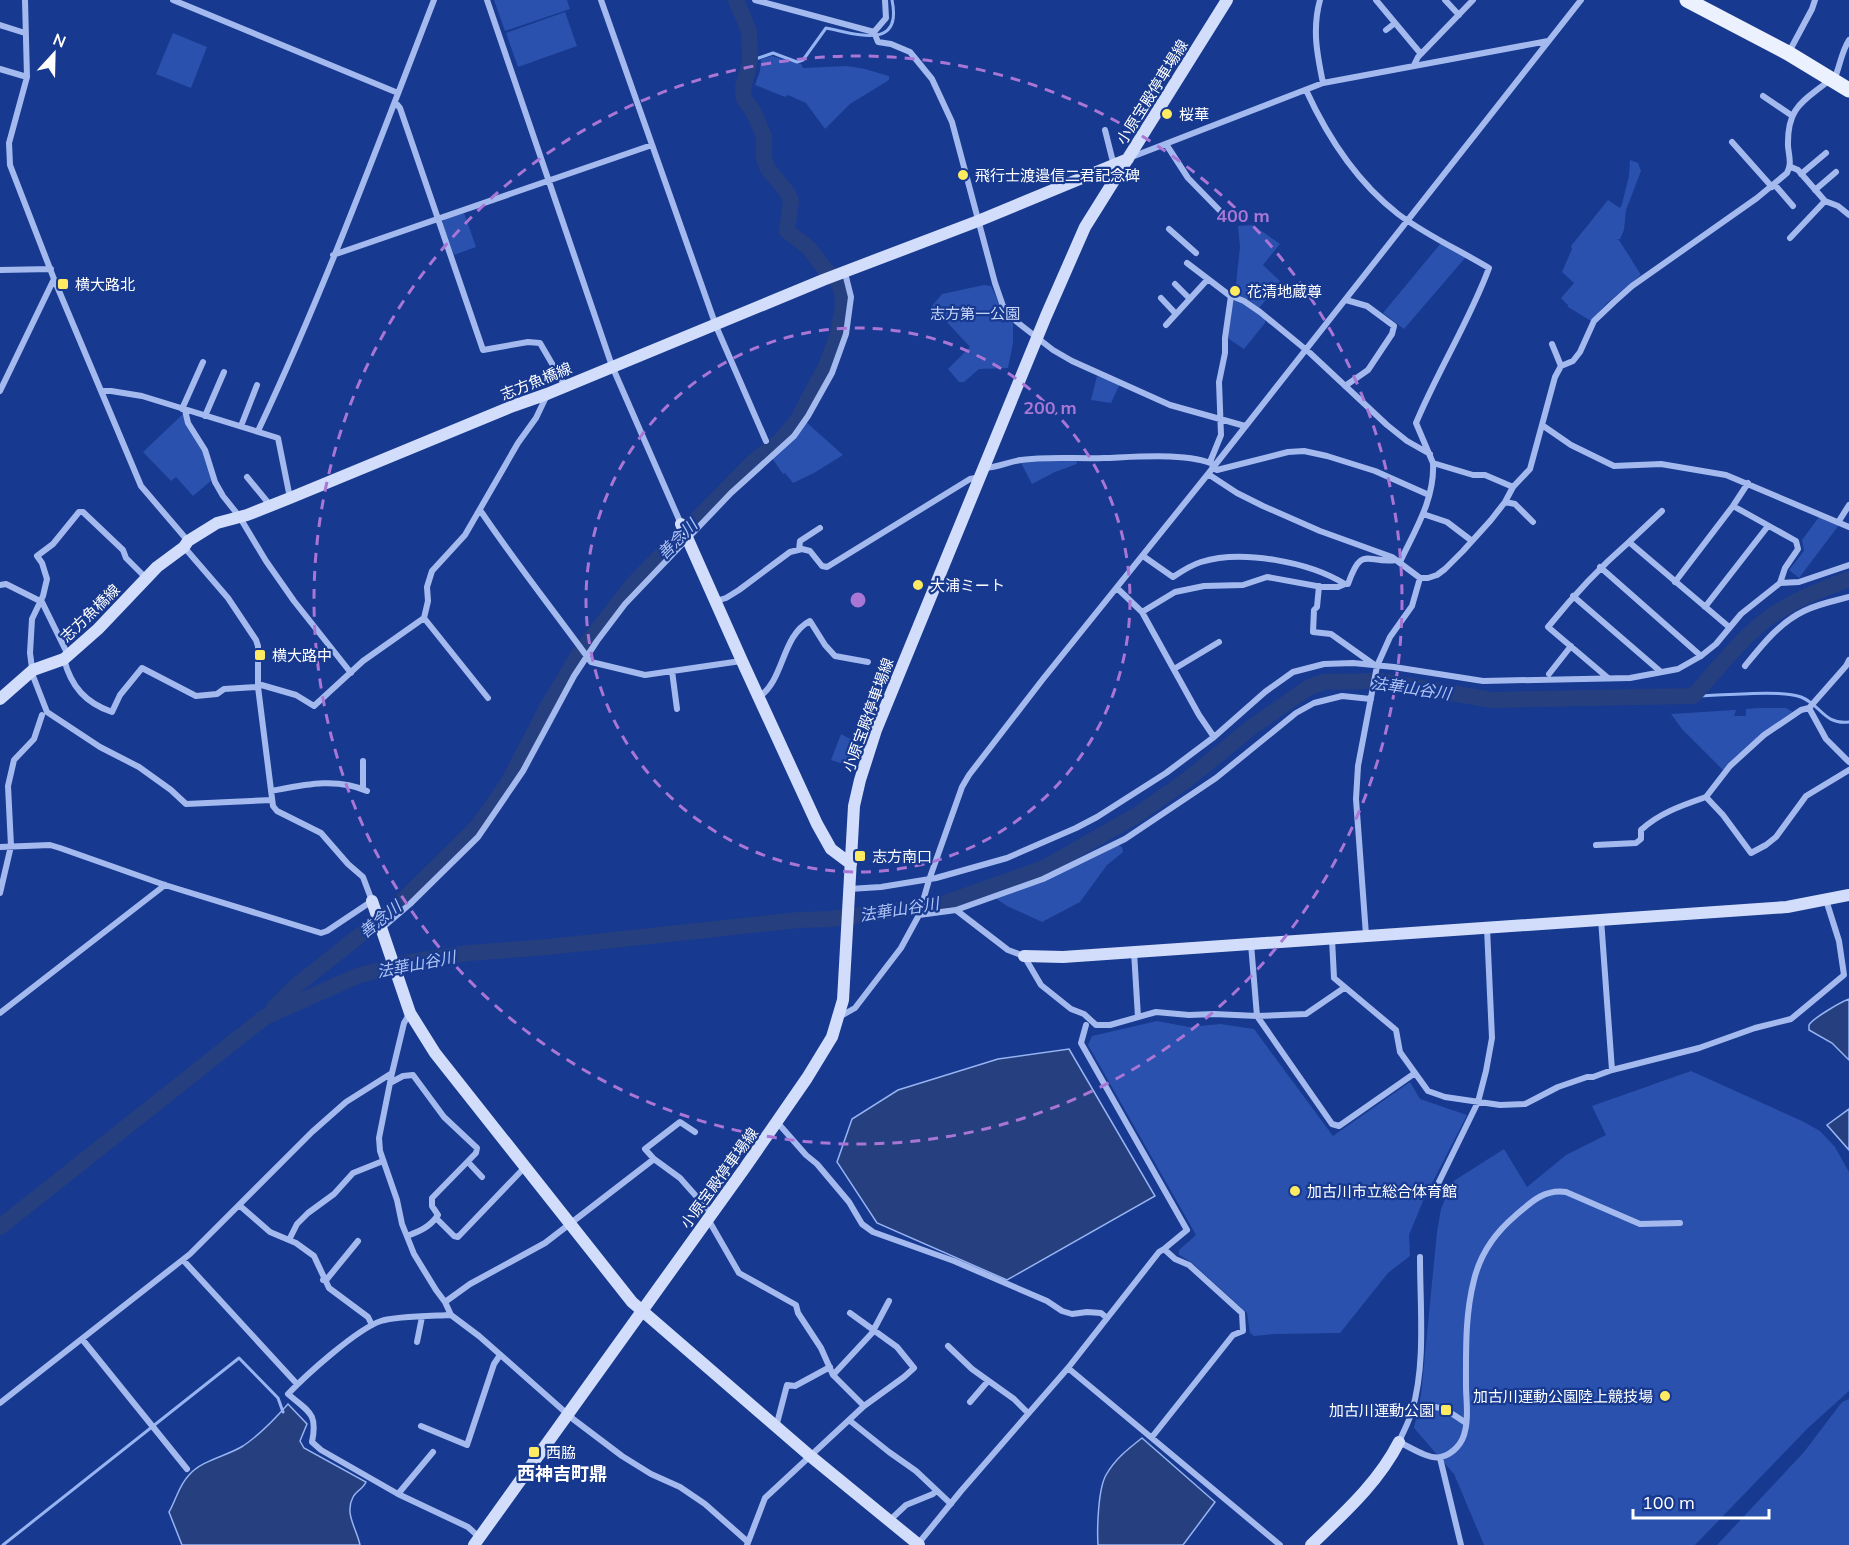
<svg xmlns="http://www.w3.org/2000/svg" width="1849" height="1545" font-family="Mulish,'Noto Sans JP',sans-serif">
	<rect width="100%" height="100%" fill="#17398f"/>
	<path fill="#2a51ad" d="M494 0H567L570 9 505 31Z
		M565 12 577 46 518 67 506 33Z
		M173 33 207 47 191 88 156 74Z
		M772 56 801 64 803 68 847 66 865 69 889 76V80L850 104 825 129 806 103 788 95 785 97 755 85 760 71 761 59Z
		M1630 160 1638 163 1641 171 1626 210 1624 230 1620 239 1616 240H1619L1641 275 1607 303 1591 321 1568 307V305L1561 298 1574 283 1562 272 1572 249 1571 246 1608 200 1620 208 1622 204 1629 176Z
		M464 213 476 247 454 255 442 223 445 219Z
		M1253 225 1280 244 1263 265 1281 282 1259 308 1249 300 1239 295V288L1236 284 1240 247 1238 226Z
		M1441 243 1465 258 1404 329 1383 313Z
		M984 285 991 286 1004 314 1013 322V343L1008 368 979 369 964 382H959L948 369 970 347 932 306 942 294Z
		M1233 300 1246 304 1265 319V323L1244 349 1226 337Z
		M1097 376 1120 384 1111 403 1091 400Z
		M183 414 201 444 212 480 193 496 176 477 171 481 143 452Z
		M806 422 843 455 814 473 793 483 785 473 783 474 772 458Z
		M1059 460H1076L1077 464 1055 472 1032 484 1021 463Z
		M1819 517 1839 525 1799 578 1789 570 1804 551 1802 540Z
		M1759 708H1786L1793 712 1774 725 1725 772 1682 729 1671 714 1734 710H1736L1734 716H1746V709Z
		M841 734 863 746 860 757 853 763H840L831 760Z
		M1118 845 1122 847 1123 852 1107 865 1080 902 1042 922 1007 906 995 898 1051 878Z
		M1157 1021 1189 1027 1220 1024 1254 1029 1333 1136 1410 1082 1420 1099 1467 1115 1423 1201 1409 1235 1410 1256 1388 1273 1340 1333 1275 1334 1254 1336 1250 1333 1247 1313 1191 1262 1179 1255V1250L1196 1235 1088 1045 1092 1036Z
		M1691 1071 1802 1121 1820 1131 1835 1147 1849 1172V1391L1809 1427 1695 1545H1484L1454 1474 1414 1428 1421 1395 1437 1232 1441 1209 1452 1182 1504 1149 1527 1187 1566 1155 1606 1135 1592 1106Z
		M1849 1399V1545H1717L1804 1452 1842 1402Z"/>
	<path fill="#263f7f" stroke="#96b3f2" stroke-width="1.5" d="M1849 999V1060L1832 1043 1809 1030C1809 1029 1809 1027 1809 1025 1813 1018 1841 1002 1849 999Z
		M1069 1049 1155 1196 1007 1280 877 1223 837 1162 852 1119 898 1090 998 1059Z
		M1849 1109V1150L1827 1125Z
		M288 1404 307 1424 300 1441 304 1448 366 1482C363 1489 356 1491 353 1497 344 1514 357 1529 360 1545H182L169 1512C176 1500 179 1485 189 1475 202 1460 227 1456 243 1446 261 1434 274 1420 288 1404Z
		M1142 1438 1215 1502 1183 1545H1098C1097 1529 1098 1489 1106 1475 1115 1459 1128 1449 1142 1438Z"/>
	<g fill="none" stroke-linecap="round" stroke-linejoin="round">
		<path stroke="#96b3f2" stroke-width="3" d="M750 61 773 53 797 62 803 60 826 28C854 33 903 52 892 0
			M1693 696C1720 696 1779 689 1801 697 1821 705 1824 725 1849 722
			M3 1545 239 1358 278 1398 283 1412"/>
		<path stroke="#263f7f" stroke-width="16" d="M274 1008 297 985 397 906 477 827 508 783 548 706 579 654 633 584 754 461 780 441 797 421 827 364 838 334 843 305 842 292 838 282 824 268 809 248 787 231 791 201 787 192 768 169 764 158V136L753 111 744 99 743 88 750 61 749 31 736 0
			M0 1227 265 1017 357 976 410 962 469 953 548 947 799 920 831 919 939 905 1044 868 1137 815 1188 779 1252 727 1308 688 1323 682 1381 681 1492 700 1693 696C1719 668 1742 636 1774 614 1797 599 1823 589 1849 579"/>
		<path stroke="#a4baef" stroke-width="6" d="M25 0 27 77 9 143 10 165 54 279 141 486 188 541
			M173 0 398 93
			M487 0 612 366 681 524
			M601 0 716 326 766 441
			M755 0 874 32 878 42 891 44 910 52 932 79 952 122 995 283 1003 306 1017 322 1053 350 1072 361 1170 405 1245 426
			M1320 0C1312 29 1317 54 1323 83
			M1376 0 1421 54
			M1445 0 1459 15
			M0 25 25 33
			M1386 30 1395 23
			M874 32 886 18 885 0
			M1789 52 1812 9 1815 0
			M1414 65 1418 57 1473 0
			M0 69 27 77
			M1834 80C1840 66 1841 53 1849 40
			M1306 90C1327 136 1357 182 1398 214 1426 235 1459 250 1489 268 1469 322 1438 370 1416 423L1433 463C1435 499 1415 530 1400 562
			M1763 96 1791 115
			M395 102 400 108 483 350 528 342 540 343 565 386
			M1105 130 1112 158 1116 164
			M1732 142 1772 187
			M1166 144 1188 178 1228 219
			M1129 158 1323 83 1548 41
			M1791 167 1798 170 1825 201 1838 206 1849 215
			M1801 174 1826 153
			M1774 184 1793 206
			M1815 190 1836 172
			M1169 229 1196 253
			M1790 238 1825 201
			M333 255 652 145
			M1187 263 1229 295 1244 301 1260 312 1310 353 1387 425 1407 441 1430 454
			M0 270 51 269
			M1175 284 1190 299
			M1161 298 1176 314
			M1166 325 1208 279
			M1552 344 1561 366
			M1345 386 1368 370 1392 334 1394 326 1367 306 1346 300
			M0 391 54 279
			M102 391H111L142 396 278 438 290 498
			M182 409 203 362
			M185 410 188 423 205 450 215 482 223 496 239 516 266 561 294 601 351 673
			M205 416 224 372
			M1542 425 1571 445 1614 466 1661 464 1726 475 1849 527
			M241 426 257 385
			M258 431C324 291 378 145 434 0
			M1210 462 1221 435 1219 382 1225 353V338L1231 296
			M1433 463 1473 475H1485L1513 487
			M985 468C998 467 1008 462 1021 460 1048 456 1077 459 1104 458 1134 457 1189 452 1215 465
			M1212 468 1217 470 1288 452 1304 451 1327 456 1375 471 1429 495
			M1208 474 1237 493 1263 506 1320 531 1392 557 1420 578H1428L1437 575 1445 569 1463 551 1491 520 1505 502 1513 487 1530 469 1555 377 1561 366 1573 361 1580 352 1594 321 1614 302 1632 286 1757 198 1787 173C1792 164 1789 157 1788 146 1787 106 1803 102 1831 79
			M247 477 270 505
			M1505 502 1515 504 1533 522
			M1733 506 1796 541 1798 549 1785 568 1780 583
			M480 510C515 562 554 611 591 662L645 675 741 661
			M1423 514 1447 522 1472 541
			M1839 521 1849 505
			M1629 542 1662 511
			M799 550 800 541 820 528
			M1143 556 1173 577C1182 571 1191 565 1201 562 1242 549 1309 562 1345 584H1348C1362 544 1367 564 1396 560
			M1600 567 1701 656
			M146 578 126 558 123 550 83 512H79L53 544 37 556 42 563 47 579 43 596 32 619 30 653 33 676 47 712 100 747 139 767 171 790 186 804 272 800
			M1675 582 1733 506 1748 483
			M0 585 6 584 42 602 68 655
			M1319 586 1317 607 1314 610 1313 632 1331 634 1376 666
			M1117 588 1142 612 1199 715 1214 737
			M1573 596 1661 672
			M716 601 726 598 739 590 790 552 802 549 810 551 822 566 827 567 970 479 981 477
			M1705 607 1768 526
			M1142 612 1175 592 1204 586 1243 585 1267 577 1322 587H1338L1345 584
			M424 618 488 698
			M64 659C71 687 86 703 112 712L120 695 142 668 196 696 217 694 224 689 258 687
			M1849 660 1846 666 1809 708 1801 710 1764 735 1730 766 1706 797 1723 815 1751 853 1766 845 1776 837 1806 796 1849 770
			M1745 666C1762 645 1779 623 1804 611 1818 604 1834 601 1849 597
			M1174 669 1219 642
			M672 671 677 709
			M1549 674 1571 646
			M1608 678 1548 627C1573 596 1599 568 1629 542L1729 627
			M258 684 296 695 314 706 363 661 424 618 428 601 427 587 432 571 465 535 518 443 536 418 547 395
			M759 697C785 679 781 636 810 621L825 645 835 656 868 662
			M1809 708 1826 739 1849 762
			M363 761V789
			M271 791C303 785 336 777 367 791
			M1596 845 1636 843 1641 839V830C1659 813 1683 805 1706 797
			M0 847 50 845 60 848 165 885 321 933 327 931 372 901 363 877 348 864 321 833 277 811 273 806 258 687V646L256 640 228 598 184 547
			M849 889 881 887 936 878 1007 858 1076 828 1097 817 1166 773 1214 737 1265 692 1293 672 1324 664 1353 663 1394 667 1483 681 1630 678 1678 669 1701 656 1716 644 1741 614 1780 583 1799 582 1849 565
			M0 893 11 846 8 786 14 760 34 739 42 715
			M956 910 1043 879 1125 839 1216 778 1296 713 1314 703 1342 696 1371 699
			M919 915 956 910 1008 950 1024 956 1041 985 1071 1009 1084 1014 1096 1025H1110L1156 1012 1189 1015 1214 1014 1257 1016 1306 1014 1344 988
			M1601 919 1612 1070
			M382 928 410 904 478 837 523 771 574 676 597 641 625 604 731 493 794 436 808 416 832 373 846 334 851 297 845 273
			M1366 935 1356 799 1358 766 1377 666 1390 637 1412 606 1420 578
			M1332 939 1334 978 1396 1030 1400 1052 1428 1091 1445 1097 1500 1105 1525 1104 1558 1087 1587 1077H1593L1612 1070 1699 1048 1755 1028 1791 1019 1844 975 1839 941 1826 900
			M1251 944 1257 1016 1332 1124 1339 1126 1415 1073
			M1134 952 1138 1017
			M0 1013 165 885
			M410 1013 404 1023 392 1073 379 1138 380 1151 397 1200 402 1224 414 1254 436 1290 445 1302 451 1315 479 1336 573 1419 622 1456 651 1474 680 1487 705 1504 748 1542
			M839 1017 855 1008 901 948 919 915 929 880 962 787 969 775 1043 679 1208 474 1581 0
			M1086 1025 1081 1043 1187 1230 1164 1249
			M390 1083 403 1076 413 1075 444 1117 477 1148 476 1153 432 1198V1206L438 1215C430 1227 420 1231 407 1236
			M777 1122 806 1155 817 1164 849 1202 862 1224 873 1232 954 1261 1047 1301 1062 1311 1072 1314 1087 1312 1101 1313 1107 1318
			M695 1132 680 1122 645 1149 654 1159 680 1178 712 1214
			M468 1162 482 1177
			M1434 1192 1478 1102 1486 1071 1492 1038 1487 928
			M239 1205 270 1232 296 1243 314 1256 329 1288 368 1317 372 1325
			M436 1218 454 1236 458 1237 525 1167
			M708 1219 739 1273 796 1305 798 1313 821 1348 833 1375 864 1406 765 1498 747 1545
			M289 1240 297 1224 308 1213 334 1194 353 1173 383 1161
			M1420 1257C1420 1308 1426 1363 1412 1411 1409 1422 1403 1432 1399 1442 1410 1447 1429 1460 1441 1457 1453 1454 1463 1443 1465 1431 1469 1417 1466 1400 1466 1386 1466 1350 1465 1315 1474 1280 1480 1255 1495 1233 1515 1216 1531 1202 1544 1189 1566 1192L1640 1224 1680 1223
			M183 1260 297 1384
			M323 1280 327 1279 358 1241
			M445 1302 470 1284 545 1243 654 1159
			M850 1313 897 1347 914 1368 904 1377 864 1406
			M451 1315C432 1316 397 1316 381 1321 357 1329 306 1375 288 1394 309 1412 318 1413 312 1442L321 1450 398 1494 468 1527 479 1537
			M82 1339 187 1469
			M417 1342 422 1317
			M948 1346 972 1369 1014 1399 1028 1413
			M1068 1368 1280 1545
			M833 1375 872 1333 889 1301
			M970 1402 988 1381
			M0 1403 190 1254 312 1132 346 1102 392 1073
			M1412 1409C1439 1403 1445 1409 1466 1423
			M849 1420 889 1452 916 1471 951 1504
			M421 1426 467 1445 494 1364 500 1355
			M776 1427 787 1385 795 1386 830 1367
			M1440 1458 1461 1545
			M398 1494 433 1452
			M889 1521 906 1505 933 1494 936 1490
			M918 1544 961 1491 1068 1368 1159 1252 1164 1249 1175 1259 1189 1265 1242 1313 1243 1331 1233 1335 1152 1437"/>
		<path stroke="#d1ddfb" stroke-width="12" d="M681 524 742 661 817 824 831 849 851 864
			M0 699 33 670 64 659 98 629 157 567 184 547 188 541 217 523 247 515 290 498 513 406 547 394 823 280 978 221 1128 159
			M372 901 410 1013 435 1053 632 1302 809 1455 919 1545
			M1024 956 1063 957 1787 907 1849 895
			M474 1545 744 1169 807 1078 832 1037 843 1000 854 806 860 780 876 730 1046 316 1085 227 1227 0
			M1311 1545C1344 1513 1378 1483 1399 1442"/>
		<path stroke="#ecf1ff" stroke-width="15" d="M1687 0 1788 53 1849 90"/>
	</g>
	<g fill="none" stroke="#a976d5" stroke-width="3" stroke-dasharray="10 8">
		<circle cx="858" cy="600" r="272"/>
		<circle cx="858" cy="600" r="544"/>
	</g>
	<g fill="#ffea62" stroke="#17398f" stroke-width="2">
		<circle cx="1167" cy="114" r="6"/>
		<circle cx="963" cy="175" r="6"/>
		<rect x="57" y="278" width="12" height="12" rx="3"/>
		<circle cx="1235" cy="291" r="6"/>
		<circle cx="918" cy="585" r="6"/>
		<rect x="254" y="649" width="12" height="12" rx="3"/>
		<rect x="854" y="850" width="12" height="12" rx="3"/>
		<circle cx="1295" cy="1191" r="6"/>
		<circle cx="1665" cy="1396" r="6"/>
		<rect x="1440" y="1404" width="12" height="12" rx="3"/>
		<rect x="528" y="1446" width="12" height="12" rx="3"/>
	</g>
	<g text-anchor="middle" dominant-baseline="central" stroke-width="4.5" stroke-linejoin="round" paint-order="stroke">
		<g font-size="15" fill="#fff" stroke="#17398f">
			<text transform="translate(1152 92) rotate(-58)">小原宝殿停車場線</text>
			<text transform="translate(536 381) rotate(-22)">志方魚橋線</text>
			<text transform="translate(90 613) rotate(-44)">志方魚橋線</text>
			<text transform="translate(868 715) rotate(-70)">小原宝殿停車場線</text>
			<text transform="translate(719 1178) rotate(-54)">小原宝殿停車場線</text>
		</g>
		<g font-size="15" fill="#fff" stroke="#17398f" text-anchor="start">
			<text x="1179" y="114">桜華</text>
			<text x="975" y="175">飛行士渡邉信二君記念碑</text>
			<text x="75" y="284">横大路北</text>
			<text x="1247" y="291">花清地蔵尊</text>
			<text x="930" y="585">大浦ミート</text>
			<text x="272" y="655">横大路中</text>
			<text x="872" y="856">志方南口</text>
			<text x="1307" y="1191">加古川市立総合体育館</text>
			<text x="1653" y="1396" text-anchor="end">加古川運動公園陸上競技場</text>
			<text x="1434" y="1410" text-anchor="end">加古川運動公園</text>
			<text x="546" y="1452">西脇</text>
		</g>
		<g font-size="15" fill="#cad9fb" stroke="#17398f">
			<text x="975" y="313">志方第一公園</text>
		</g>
		<g font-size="16" font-style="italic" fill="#b0c5f6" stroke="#17398f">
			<text transform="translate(677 539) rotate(-45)">善念川</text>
			<text transform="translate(1411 688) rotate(8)">法華山谷川</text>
			<text transform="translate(899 909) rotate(-9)">法華山谷川</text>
			<text transform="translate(380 919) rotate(-39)">善念川</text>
			<text transform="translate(416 964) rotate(-11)">法華山谷川</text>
		</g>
		<g font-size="18" font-weight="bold" fill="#fff" stroke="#17398f">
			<text x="562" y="1473">西神吉町鼎</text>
		</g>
	</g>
	<circle cx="858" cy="600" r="9" fill="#a976d5" stroke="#17398f" stroke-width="3"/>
	<g font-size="18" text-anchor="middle" font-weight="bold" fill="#a976d5" stroke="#17398f" stroke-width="4.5" stroke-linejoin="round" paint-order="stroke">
		<text x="1243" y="222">400 m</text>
		<text x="1050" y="414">200 m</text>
	</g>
	<g transform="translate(54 54) rotate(22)" stroke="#17398f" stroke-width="4.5" paint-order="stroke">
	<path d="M0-4.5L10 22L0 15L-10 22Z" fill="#ffffff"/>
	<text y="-9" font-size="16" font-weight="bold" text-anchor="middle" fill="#ffffff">N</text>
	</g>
	<path d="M1633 1509v9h136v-9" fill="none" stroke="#ffffff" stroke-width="3"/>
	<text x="1642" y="1509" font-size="18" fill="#ffffff" stroke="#17398f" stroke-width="4.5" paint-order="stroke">100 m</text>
</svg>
